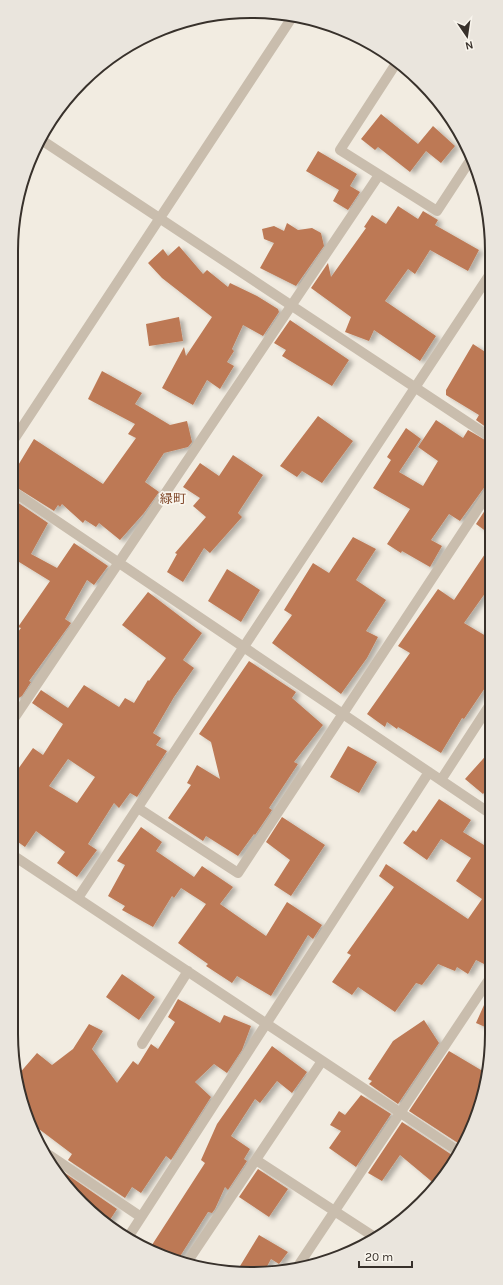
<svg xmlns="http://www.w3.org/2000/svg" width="503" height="1285" font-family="Karla,'Noto Sans JP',sans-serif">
	<defs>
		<filter id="shadow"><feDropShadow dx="4.5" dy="2.5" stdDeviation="2" flood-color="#0004"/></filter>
	</defs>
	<rect width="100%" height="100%" fill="#f2ece1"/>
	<path fill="#bd7954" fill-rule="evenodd" filter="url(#shadow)" d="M381 114 418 144 433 126 455 146 441 163 426 151 410 172 378 147 375 150 361 139Z
		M318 151 357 174 350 186 360 192 348 210 333 201 339 190 306 171Z
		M398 206 418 219 423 211 438 220 435 225 479 250 468 271 430 250 415 274 408 269 385 301 436 336 420 361 374 330 369 341 345 332 351 317 311 288 328 263 331 277 366 228 364 227 372 215 386 224Z
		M287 223 298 230 312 228 321 233 324 246 296 286 260 268 274 243 264 239 262 229 274 226 284 231Z
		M179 246 203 274 207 270 228 287 230 283 257 296 278 309 279 312 263 336 243 325 232 349 234 351 227 362 234 366 220 389 207 380 193 405 162 388 184 347 186 356 212 317 162 278 148 263 163 249 168 256Z
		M179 317 183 341 149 346 146 324Z
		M290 320 349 360 332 386 282 356 286 350 274 343Z
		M473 344 490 355V430L476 420 479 415 446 395V390Z
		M102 371 142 393 135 404 170 425 187 421 192 442 188 447 164 453 145 482 159 492 144 513 120 540 99 523 96 527 85 520 83 523 62 504 60 507 58 505 54 511 11 484V477L34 439 103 484 136 438 128 434 135 424 88 399Z
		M318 416 353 441 322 483 302 471 297 477 280 466Z
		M436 420 463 438 468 430 490 443 491 483 486 485 460 521 449 514 431 540 442 546 430 567 402 551 401 553 387 544 410 509 373 488 391 460 387 457 406 428 421 439 399 472 423 486 438 461 418 447Z
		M233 455 263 475 238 513 242 517 210 553 204 548 183 582 167 572 177 554 175 553 206 517 193 506 200 498 183 487 200 463 219 476Z
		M11 498 48 523 31 554 57 568 74 543 108 566 94 585 87 580 65 619 71 623 29 681 31 682 22 696 17 699 11 691V641L21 628 18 627 50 581 11 557Z
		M491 501V535L476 524Z
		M353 537 376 549 356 580 386 600 366 631 378 637 367 658 341 694 272 643 292 615 284 610 313 563 329 573Z
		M491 545V595L486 592 464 623 491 639V679L464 719 462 718 441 753 398 727 397 729 387 722 385 727 367 714 410 653 398 646 438 589 454 600Z
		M227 569 260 590 241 622 208 601Z
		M148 592 202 633 183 660 194 668 174 697 153 733 161 738 156 745 167 751 137 797 130 793 119 808 114 803 88 844 97 850 77 877 57 863 65 852 36 831 25 847 11 837V779L33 748 43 755 63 724 32 703 41 690 68 708 84 685 119 707 125 698 134 703 148 680 149 681 166 658 122 625ZM68 759 95 777 77 803 49 786Z
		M249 661 296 692 292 698 323 725 294 762 298 764 269 808 272 810 255 835 254 834 238 856 206 836 203 841 168 818 191 785 187 783 197 765 220 779 211 742 199 734Z
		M348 746 377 762 359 793 330 777Z
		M491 750V785L483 794 465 779Z
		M439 799 471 820 463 832 492 850V968L476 960 468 974 457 967 455 971 438 964 422 985 416 983 395 1012 358 987 352 995 332 982 351 955 347 953 394 887 379 876 386 864 468 919 482 899 456 881 471 858 441 839 427 860 403 843 413 830 416 832Z
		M282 817 325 845 291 896 274 885 290 860 266 842Z
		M141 827 162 842 156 851 194 877 202 866 233 887 220 904 266 936 287 902 322 925 313 939 308 935 271 996 237 976 232 983 206 966 208 964 178 943 206 904 181 888 174 898 172 896 153 927 122 910 125 906 108 896 125 865 117 861Z
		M122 974 155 997 139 1020 106 997Z
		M492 987V1030L476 1023Z
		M178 999 220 1023 224 1015 251 1026 242 1050 227 1073 214 1064 195 1082 211 1097 171 1160 166 1156 141 1193 132 1187 125 1198 68 1160 72 1154 31 1123 24 1111 18 1075 37 1053 52 1065 73 1049 89 1024 103 1031 92 1049 117 1083 133 1061 138 1065 151 1044 158 1049 175 1022 168 1017Z
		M424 1020 439 1043 398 1104 369 1084 372 1081 368 1079 393 1041Z
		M272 1046 307 1072 292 1093 277 1081 260 1103 255 1099 231 1136 250 1149 244 1159 247 1161 228 1190 225 1187 215 1209 212 1213 208 1212 179 1258 150 1248 205 1163 201 1160 217 1124Z
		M449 1051 486 1073 479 1111 461 1145 409 1111Z
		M361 1095 391 1114 356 1167 329 1148 341 1131 330 1125 339 1111 345 1115Z
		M402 1122 455 1157 442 1180 436 1185 400 1155 382 1181 368 1173Z
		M258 1169 288 1189 269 1217 239 1197Z
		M62 1171 117 1209 108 1223 71 1192 60 1174Z
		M259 1235 288 1252 279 1264 271 1259 265 1270 237 1271Z"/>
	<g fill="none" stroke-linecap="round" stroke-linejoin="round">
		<path stroke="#c9bdad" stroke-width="10" d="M397 62 340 150 437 211 471 159
			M43 141 490 437
			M11 444 291 19
			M11 490 491 814
			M11 723 379 175
			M441 780 491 703
			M138 808 238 873 491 489
			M11 854 458 1151
			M78 898 490 274
			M142 1044 188 971
			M49 1155 141 1217
			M256 1160 376 1238
			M127 1239 429 772
			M188 1261 322 1061
			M296 1269 492 975"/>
	</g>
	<g text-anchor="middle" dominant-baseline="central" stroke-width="3.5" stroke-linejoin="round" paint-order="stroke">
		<g font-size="13" fill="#81492b" stroke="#f9f5ed">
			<text x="173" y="498">緑町</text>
		</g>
	</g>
	<path d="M0 0H503V1285H0ZM251 18H252A233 233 0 0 1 485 251V1034A233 233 0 0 1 252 1267H251A233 233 0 0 1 18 1034V251A233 233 0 0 1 251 18Z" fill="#eae5dd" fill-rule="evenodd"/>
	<path fill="none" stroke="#38312b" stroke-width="2" d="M251 18H252A233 233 0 0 1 485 251V1034A233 233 0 0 1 252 1267H251A233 233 0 0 1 18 1034V251A233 233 0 0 1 251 18Z"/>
	<g transform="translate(467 36) rotate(167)" stroke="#f9f5ed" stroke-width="3" paint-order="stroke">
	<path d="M0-3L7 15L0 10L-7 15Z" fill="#38312b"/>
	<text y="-6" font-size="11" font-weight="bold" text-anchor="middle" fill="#38312b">N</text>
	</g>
	<path d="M359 1261v6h53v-6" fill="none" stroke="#38312b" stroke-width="2"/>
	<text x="365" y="1261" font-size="12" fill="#38312b" stroke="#f9f5ed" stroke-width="3" paint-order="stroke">20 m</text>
</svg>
